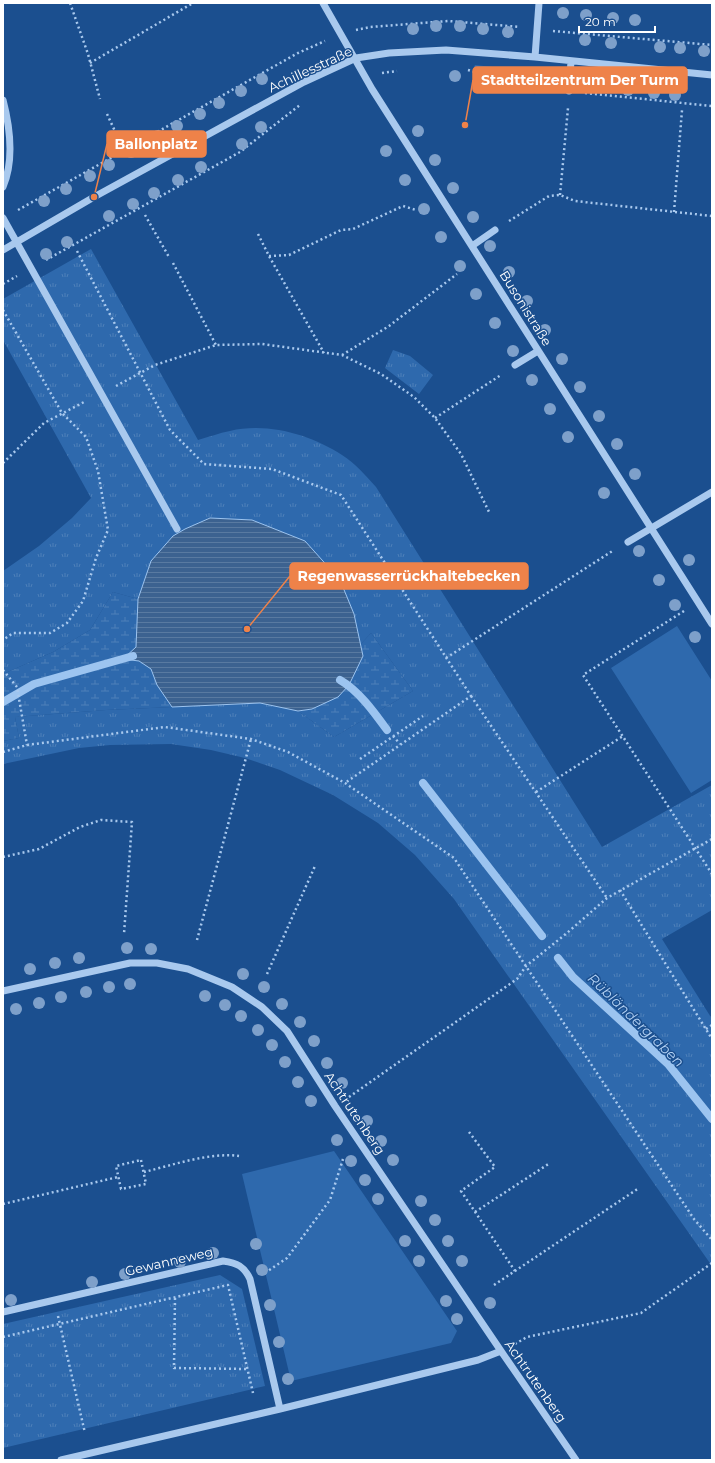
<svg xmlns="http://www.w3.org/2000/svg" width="715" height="1463" font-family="Montserrat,sans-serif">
	<defs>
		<pattern id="wetland-marsh" width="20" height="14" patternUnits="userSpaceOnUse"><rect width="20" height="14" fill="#2e69ad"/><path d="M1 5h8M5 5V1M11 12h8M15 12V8" fill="none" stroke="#4d80b9"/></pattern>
		<pattern id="park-tufts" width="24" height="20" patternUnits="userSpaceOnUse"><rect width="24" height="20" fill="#2e69ad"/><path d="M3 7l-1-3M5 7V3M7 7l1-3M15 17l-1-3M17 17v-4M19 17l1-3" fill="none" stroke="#4d80b9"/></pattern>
		<pattern id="water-rules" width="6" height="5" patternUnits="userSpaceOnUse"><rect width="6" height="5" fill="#3c6290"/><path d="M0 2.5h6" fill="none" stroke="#597aa1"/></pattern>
	</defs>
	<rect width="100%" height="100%" fill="#1b4f8f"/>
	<path fill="#2e69ad" d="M475 65 528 71 524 84 518 83 474 67Z
		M677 626 712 681V780L691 793 611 668Z
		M334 1151 457 1331 451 1343 291 1381 242 1174Z"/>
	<path fill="url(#wetland-marsh)" d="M113 592 138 599 136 648 139 661 151 669 157 685 172 707 106 710 15 717 19 738 3 741V674L53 652 90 630Z
		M371 633 413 691 334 737 298 711 312 709 363 656 360 645Z"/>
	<path fill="url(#park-tufts)" d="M91 249 198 440C209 437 219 433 230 431 268 422 311 435 342 455 355 463 365 475 376 487L602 847 712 785V910L662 939 712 1019V1266L454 899 415 855 378 823 333 795 280 770 245 758 211 750 171 744 110 745 79 748 3 764V741L19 738 15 717 106 710 260 703 298 711 334 737 413 691 371 633 360 645 354 614 305 541 252 520 209 518 185 529 173 536 151 561 138 599 113 592 90 630 53 652 3 674V571L39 546 72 518 91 498 3 340V299Z
		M393 350 410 356 433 375 419 394 385 368Z
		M220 1275 242 1289 265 1386 3 1448V1324Z"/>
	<path fill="url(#water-rules)" stroke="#9cc4f0" d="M210 518 252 520 305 541 340 580 354 614 363 656 349 685 338 697 312 709 298 711 260 703 172 707 157 685 151 669 139 661 123 659 136 647 138 599 151 561 173 536 185 529Z"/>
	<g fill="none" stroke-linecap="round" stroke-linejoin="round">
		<path stroke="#9cc4f0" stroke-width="8" d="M340 680C359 691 374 712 387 730
			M3 702 34 684 133 656
			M423 783 542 936
			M558 958 573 977 668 1064 712 1119"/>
		<path stroke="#a9c9ee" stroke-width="2.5" stroke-dasharray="2 3" stroke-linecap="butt" d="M70 3 88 54 100 99
			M356 30 370 27 448 21 520 27
			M553 31 712 45
			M90 63 193 3
			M468 70 522 86 552 89
			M382 73 397 71
			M533 87 534 74
			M585 93 712 106
			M107 114 120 142
			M560 195 568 108
			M18 210 298 53 325 41
			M674 212 682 110
			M145 215 169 257
			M509 221 549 196 560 195 575 201 712 216
			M258 234 269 256 324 353
			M77 251 170 430 204 464 272 469 341 495 471 696 345 783
			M269 256 289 255 341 230 353 229 403 206 416 210
			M46 260 240 152 300 105
			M173 263 216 345
			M3 284 17 276
			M3 310 62 413 86 437 98 471 108 530 96 558 83 601 67 623 50 633H13L3 640
			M342 355 389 326 457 274
			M116 386 155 365 216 345 262 344 342 355 381 374 414 397 435 418 461 454 490 514
			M435 418 501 375
			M3 463 44 423 86 401
			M684 611 583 675 712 874
			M446 658 614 550
			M3 670 17 687 27 745
			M471 696 607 898
			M393 736 400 744
			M3 752 27 745 165 727 251 739 288 752 345 783 454 858 694 1219 712 1240
			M360 759 423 716
			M536 792 623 736
			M3 857 39 849 80 827 101 820 132 822 124 934
			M620 890 712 1039
			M197 940 251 739
			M267 974 315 866
			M706 1029 712 1025
			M349 1097 517 979 526 966 567 933 607 898 712 839
			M469 1132 495 1167 461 1191 515 1271
			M141 1160 146 1184 121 1189 116 1166Z
			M144 1172C173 1165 210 1152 239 1156
			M3 1204 118 1177
			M475 1212 550 1163
			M265 1273 287 1258 330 1200 343 1159
			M494 1285 639 1188
			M175 1298 174 1368 247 1369
			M58 1316 85 1433
			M3 1337 228 1285 253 1393
			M515 1344 527 1337 641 1313 712 1263"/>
		<path stroke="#a9c9ee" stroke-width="7" d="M323 3 372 89 712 624
			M535 57 539 3
			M569 91 571 61
			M3 100C10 127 14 161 3 187
			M3 218 177 529
			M472 246 495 230
			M3 250 94 197 304 82 356 58 389 53 446 50 535 57 712 75
			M515 365 538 351
			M628 542 712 492
			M3 991 130 963H157L188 969 232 987 262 1007 287 1031 335 1106 501 1351 576 1460
			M3 1312 223 1261C237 1263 244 1266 250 1279L280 1409
			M61 1460 280 1409 478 1360 501 1351"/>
	</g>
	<g fill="#7ea0ca">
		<circle cx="563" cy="13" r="6"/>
		<circle cx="586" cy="15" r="6"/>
		<circle cx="613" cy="18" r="6"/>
		<circle cx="635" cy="20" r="6"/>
		<circle cx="436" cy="26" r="6"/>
		<circle cx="460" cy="26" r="6"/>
		<circle cx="413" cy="29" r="6"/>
		<circle cx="483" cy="29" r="6"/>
		<circle cx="508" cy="32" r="6"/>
		<circle cx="585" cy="40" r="6"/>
		<circle cx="611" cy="43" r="6"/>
		<circle cx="660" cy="47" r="6"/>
		<circle cx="680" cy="48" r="6"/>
		<circle cx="704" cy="51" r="6"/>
		<circle cx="455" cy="76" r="6"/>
		<circle cx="262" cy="79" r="6"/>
		<circle cx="628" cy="90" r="6"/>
		<circle cx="241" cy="91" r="6"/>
		<circle cx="654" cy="93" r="6"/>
		<circle cx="675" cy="95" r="6"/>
		<circle cx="219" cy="103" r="6"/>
		<circle cx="200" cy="114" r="6"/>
		<circle cx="177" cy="126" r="6"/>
		<circle cx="261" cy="127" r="6"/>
		<circle cx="418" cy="131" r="6"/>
		<circle cx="158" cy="136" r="6"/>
		<circle cx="242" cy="144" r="6"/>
		<circle cx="386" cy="151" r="6"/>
		<circle cx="131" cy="152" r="6"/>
		<circle cx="435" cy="160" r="6"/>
		<circle cx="109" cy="165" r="6"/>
		<circle cx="201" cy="167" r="6"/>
		<circle cx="90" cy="176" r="6"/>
		<circle cx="178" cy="180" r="6"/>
		<circle cx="405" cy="180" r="6"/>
		<circle cx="453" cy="188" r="6"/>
		<circle cx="66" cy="189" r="6"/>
		<circle cx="154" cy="193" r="6"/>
		<circle cx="44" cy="201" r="6"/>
		<circle cx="133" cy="204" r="6"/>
		<circle cx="424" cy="209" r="6"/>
		<circle cx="109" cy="216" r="6"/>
		<circle cx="473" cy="217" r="6"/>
		<circle cx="441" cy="237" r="6"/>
		<circle cx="67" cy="242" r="6"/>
		<circle cx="490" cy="246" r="6"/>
		<circle cx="46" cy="254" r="6"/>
		<circle cx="460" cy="266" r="6"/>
		<circle cx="509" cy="272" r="6"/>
		<circle cx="476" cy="294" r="6"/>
		<circle cx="527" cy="301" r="6"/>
		<circle cx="495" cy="323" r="6"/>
		<circle cx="545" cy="330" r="6"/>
		<circle cx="513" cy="351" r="6"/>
		<circle cx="562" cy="359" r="6"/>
		<circle cx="532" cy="380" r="6"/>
		<circle cx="580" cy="387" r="6"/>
		<circle cx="550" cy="409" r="6"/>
		<circle cx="599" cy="416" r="6"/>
		<circle cx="568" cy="437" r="6"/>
		<circle cx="617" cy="444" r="6"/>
		<circle cx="635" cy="474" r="6"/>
		<circle cx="604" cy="493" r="6"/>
		<circle cx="639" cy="551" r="6"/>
		<circle cx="689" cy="560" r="6"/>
		<circle cx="659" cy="580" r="6"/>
		<circle cx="675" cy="605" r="6"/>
		<circle cx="695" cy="637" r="6"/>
		<circle cx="127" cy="948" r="6"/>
		<circle cx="151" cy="949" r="6"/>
		<circle cx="79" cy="958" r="6"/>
		<circle cx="55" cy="963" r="6"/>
		<circle cx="30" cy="969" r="6"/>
		<circle cx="243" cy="974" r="6"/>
		<circle cx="130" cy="984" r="6"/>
		<circle cx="109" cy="987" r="6"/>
		<circle cx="264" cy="987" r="6"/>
		<circle cx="86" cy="992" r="6"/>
		<circle cx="205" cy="996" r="6"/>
		<circle cx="61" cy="997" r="6"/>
		<circle cx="39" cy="1003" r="6"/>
		<circle cx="282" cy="1004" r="6"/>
		<circle cx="225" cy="1005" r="6"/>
		<circle cx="16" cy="1009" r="6"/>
		<circle cx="241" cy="1016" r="6"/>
		<circle cx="300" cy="1022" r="6"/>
		<circle cx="258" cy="1030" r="6"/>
		<circle cx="314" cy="1041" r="6"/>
		<circle cx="272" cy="1045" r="6"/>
		<circle cx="285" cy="1062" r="6"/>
		<circle cx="327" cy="1063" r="6"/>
		<circle cx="298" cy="1082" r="6"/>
		<circle cx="342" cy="1083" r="6"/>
		<circle cx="311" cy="1101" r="6"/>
		<circle cx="367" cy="1121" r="6"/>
		<circle cx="337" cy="1140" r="6"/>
		<circle cx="381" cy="1141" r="6"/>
		<circle cx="393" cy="1160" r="6"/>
		<circle cx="351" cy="1161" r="6"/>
		<circle cx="365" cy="1180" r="6"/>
		<circle cx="378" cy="1199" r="6"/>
		<circle cx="421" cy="1201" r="6"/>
		<circle cx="435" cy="1220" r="6"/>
		<circle cx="405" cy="1241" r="6"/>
		<circle cx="448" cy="1241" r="6"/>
		<circle cx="256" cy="1244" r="6"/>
		<circle cx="213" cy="1253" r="6"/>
		<circle cx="419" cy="1261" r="6"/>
		<circle cx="462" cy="1261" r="6"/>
		<circle cx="180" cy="1262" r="6"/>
		<circle cx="262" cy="1270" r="6"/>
		<circle cx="125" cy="1274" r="6"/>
		<circle cx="92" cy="1282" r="6"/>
		<circle cx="11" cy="1300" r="6"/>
		<circle cx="446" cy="1301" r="6"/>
		<circle cx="490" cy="1303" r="6"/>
		<circle cx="270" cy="1305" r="6"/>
		<circle cx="457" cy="1319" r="6"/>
		<circle cx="279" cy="1342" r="6"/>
		<circle cx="288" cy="1379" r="6"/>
	</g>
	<g text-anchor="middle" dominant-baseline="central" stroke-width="3" stroke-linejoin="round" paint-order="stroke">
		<g font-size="13" fill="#fff" stroke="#1b4f8f">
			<text transform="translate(310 69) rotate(-25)">Achillesstraße</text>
			<text transform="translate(526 308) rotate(58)">Busonistraße</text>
			<text transform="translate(355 1113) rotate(56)">Achtrutenberg</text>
			<text transform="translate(169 1261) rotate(-13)">Gewanneweg</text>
			<text transform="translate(536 1381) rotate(55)">Achtrutenberg</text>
		</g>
		<g font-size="14" font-style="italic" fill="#b5d3f5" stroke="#1b4f8f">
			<text transform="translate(636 1020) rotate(44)">Rübländergraben</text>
		</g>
	</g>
	<path fill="none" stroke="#ee8249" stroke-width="1.5" d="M465 125L473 80M94 197L107 144M247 629L290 576"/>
	<g fill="#ee8249" stroke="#1b4f8f" stroke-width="1.5">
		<circle cx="465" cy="125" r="4"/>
		<circle cx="94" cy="197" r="4"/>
		<circle cx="247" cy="629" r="4"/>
	</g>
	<g fill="#ee8249" stroke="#ee8249" stroke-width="1.5">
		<rect x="473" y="67" width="214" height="26" rx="4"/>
		<rect x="107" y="131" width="99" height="26" rx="4"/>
		<rect x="290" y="563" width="238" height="26" rx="4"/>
	</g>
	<g font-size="14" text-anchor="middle" font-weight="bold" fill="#fff">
		<text x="580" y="85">Stadtteilzentrum Der Turm</text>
		<text x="156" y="149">Ballonplatz</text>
		<text x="409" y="581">Regenwasserrückhaltebecken</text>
	</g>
	<rect width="715" height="1463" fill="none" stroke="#ffffff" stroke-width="8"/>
	<path d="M579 26v6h76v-6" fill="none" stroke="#ffffff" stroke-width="2"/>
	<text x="585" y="26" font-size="12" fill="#ffffff" stroke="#1b4f8f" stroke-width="3" paint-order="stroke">20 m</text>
</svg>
